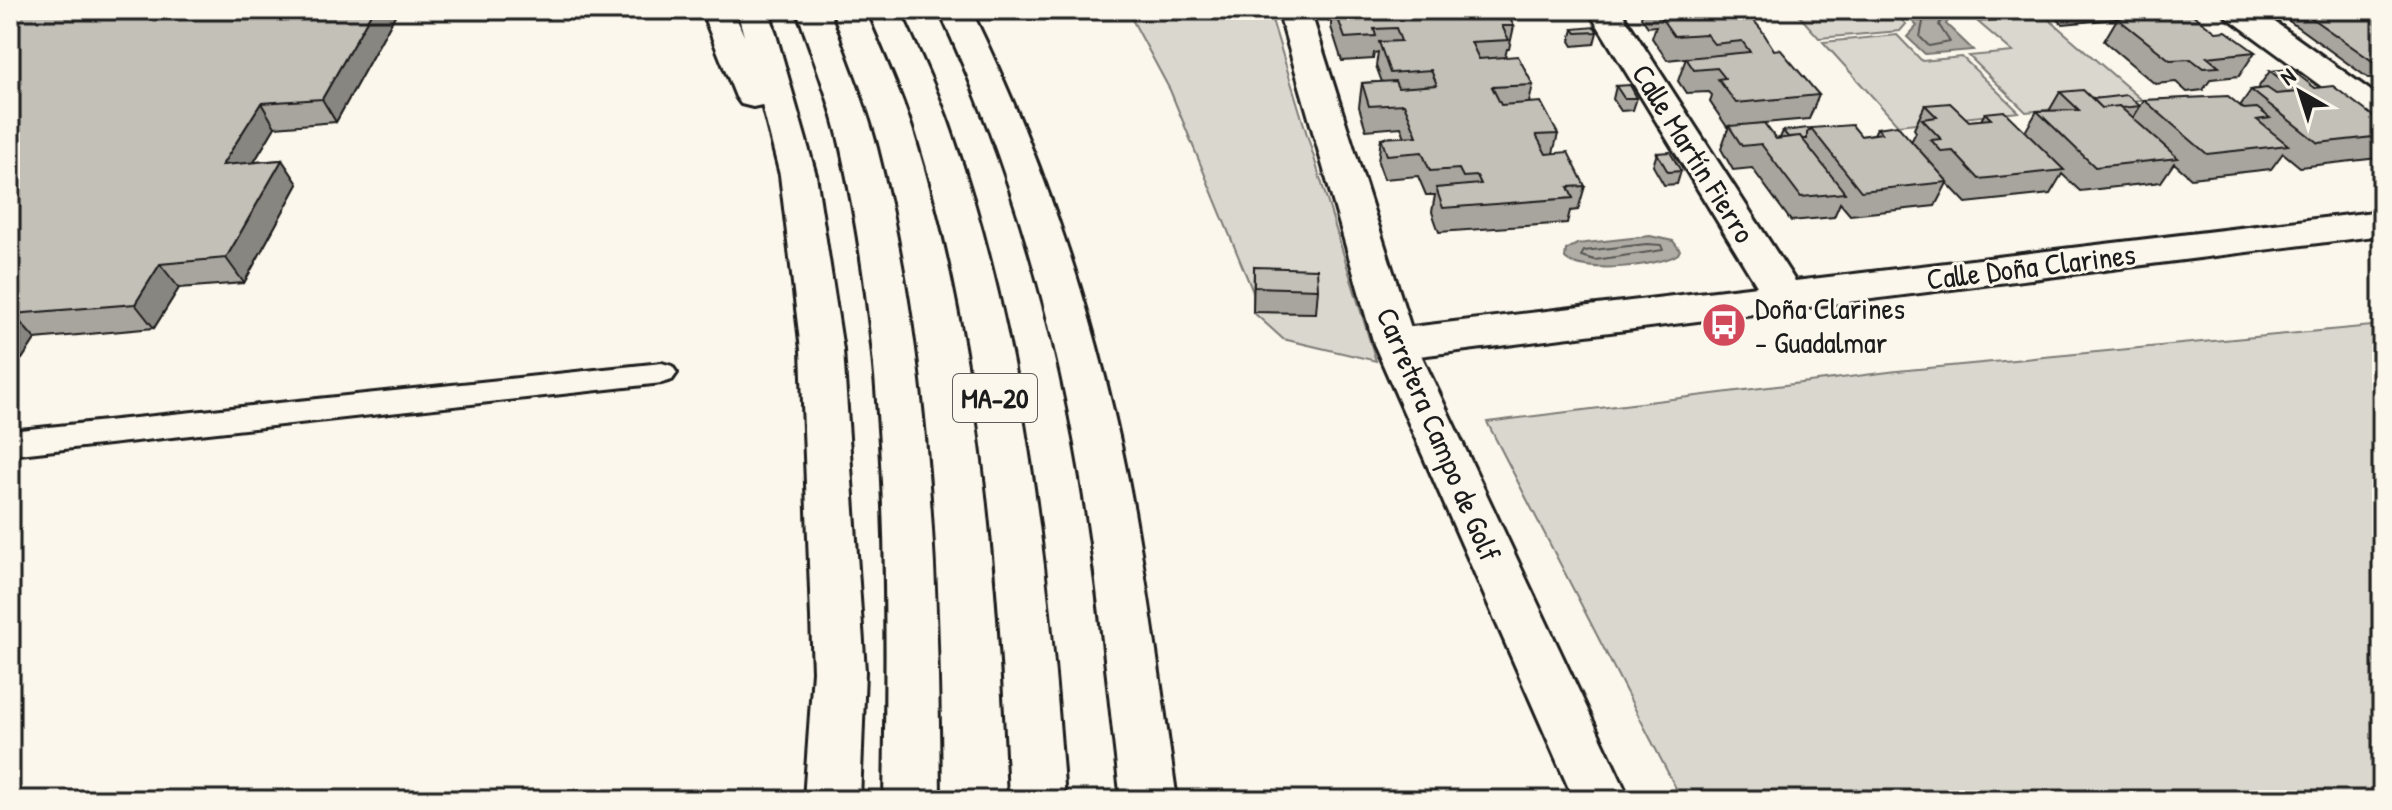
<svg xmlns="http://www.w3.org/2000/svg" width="2392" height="810" font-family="'Patrick Hand',sans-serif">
	<rect width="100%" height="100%" fill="#fbf7ec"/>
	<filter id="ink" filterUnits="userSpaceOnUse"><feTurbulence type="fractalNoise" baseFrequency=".0125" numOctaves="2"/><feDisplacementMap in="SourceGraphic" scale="16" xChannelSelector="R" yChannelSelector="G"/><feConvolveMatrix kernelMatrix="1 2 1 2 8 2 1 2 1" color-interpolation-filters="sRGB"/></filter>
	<g filter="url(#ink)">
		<path fill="#dad7ce" stroke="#7b7a75" stroke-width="2" d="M1127 10H1269L1376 361 1283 339 1253 312V292L1170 90Z
			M1794 10H1891L1906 24 1900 31 1819 38Z
			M2045 16 2142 100 2026 112 1969 56 2013 52 1978 22Z
			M1897 35 1922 61 1962 57 2019 112 1898 125 1823 42Z
			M2382 325V800H1682L1487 422 1897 371Z"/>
		<path fill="#afaca5" stroke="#74726e" stroke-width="2" d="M1901 10H1951L1953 13 1946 24 1973 50 1925 54 1907 37 1917 26Z
			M1650 236 1673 241 1680 250 1678 254C1662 266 1581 275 1565 258L1566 250 1577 244Z"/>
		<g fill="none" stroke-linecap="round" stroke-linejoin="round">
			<path stroke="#575653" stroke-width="2" d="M1912 10 1923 22 1920 37 1929 46 1950 42 1939 25 1945 10
				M1647 244 1661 245 1663 250 1595 260 1581 256 1584 251Z"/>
			<g stroke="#1c1c1c" stroke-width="6">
				<path id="service" d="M662 363 672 366 677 373 672 380 662 383 10 455V431Z"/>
			</g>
			<g stroke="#1c1c1c" stroke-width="6">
				<path id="minor" d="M1588 10H1620L1795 281 2382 211V235L1395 359 1380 354 1374 344 1380 334 1395 329 1757 286Z
					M2222 10H2258L2382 99V125L2370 122 2227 17Z"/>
			</g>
			<g stroke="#1c1c1c" stroke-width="6">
				<path id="tertiary" d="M1278 10H1310L1416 344 1630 800H1574L1374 344Z"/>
			</g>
			<g stroke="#1c1c1c" stroke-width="6">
				<path id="motorway" d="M701 10H733L744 36 737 10H769L816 175 843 350 865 671 860 800H804L813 671 801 350 780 175 762 105 753 107 741 104 736 97Z
					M797 10H829C845 56 865 101 877 148 931 361 938 581 940 800H884C888 582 888 363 841 149 831 101 812 56 797 10Z
					M868 10H900C918 51 938 91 952 133 1026 347 1049 575 1065 800H1009C1000 576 983 350 917 134 904 92 885 51 868 10Z
					M939 10H971C1048 167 1103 339 1134 511 1151 607 1163 704 1177 800H1121C1109 704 1101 606 1086 510 1060 338 1012 168 939 10Z"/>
			</g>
			<use href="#service" fill="#fbf7ec" fill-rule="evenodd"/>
			<use href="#minor" fill="#fbf7ec" fill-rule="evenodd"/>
			<use href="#tertiary" fill="#fbf7ec" fill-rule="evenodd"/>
			<use href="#motorway" fill="#fbf7ec" fill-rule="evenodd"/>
		</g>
		<path fill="#a8a59e" stroke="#1c1c1c" stroke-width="2" d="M10 10H398L336 122 275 127 254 162 282 160 298 184 244 283 179 288 154 328 35 339 22 359 10 360Z
			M1325 10H1488L1487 15 1514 26 1509 49H1507L1505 57 1533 85 1529 103 1558 134 1553 153 1585 186 1578 210 1570 211 1567 223 1439 232 1432 212 1435 195H1426L1418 176 1384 179 1378 162 1381 138 1405 137 1401 127 1366 130 1359 107 1362 83 1382 82 1376 66 1378 52 1374 53 1373 59 1342 61 1331 27V21H1329Z
			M1643 10H1745L1774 50 1819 95 1809 119 1764 123 1776 139 1780 138 1783 131 1810 130 1811 128 1861 136 1874 134 1877 128 1911 142 1916 132 1914 129 1925 105 1969 121 1981 120 1985 113 2025 132 2037 111H2049L2060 92 2140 106 2133 118 2144 100 2240 106 2251 90 2257 89 2270 71 2315 88 2382 123V154L2378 158 2300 167 2283 153 2271 169 2191 178 2174 163 2161 182 2080 191 2062 174 2050 194 1966 203 1947 183 1935 206 1850 215 1840 203 1834 217 1791 221 1752 168 1733 170 1721 149 1729 126 1727 127 1710 102 1712 95 1709 92 1686 93 1678 81 1686 58 1667 60 1652 38 1656 26 1648 27 1641 17Z
			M2055 10H2176L2175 12 2255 52 2239 76 2211 79 2203 90 2187 92 2176 82 2155 84 2104 41 2117 19 2063 24 2052 15Z
			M2274 10H2382V77L2368 78Z
			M1573 29 1597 32 1594 44 1573 46 1570 41Z
			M1616 86 1637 98 1633 110 1621 111 1613 99Z
			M1657 153 1681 171 1677 184 1664 185 1653 166Z
			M1254 267 1318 289 1316 313 1253 312Z"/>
		<path fill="#888681" stroke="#1c1c1c" stroke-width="2" d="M373 10H398L336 122 322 99Z
			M261 103 275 127 238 189 222 165Z
			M282 160 298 184 244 283 226 258Z
			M160 264 179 288 154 328 135 304Z
			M13 314 35 339 22 359 10 346V319Z"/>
		<path fill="#c3c0b8" stroke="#1c1c1c" stroke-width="2" d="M10 10H373L322 99 261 103 222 165 282 160 226 258 160 264 135 304 13 314 10 319Z
			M1335 10H1465L1468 16 1507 14 1514 26H1502L1509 40 1471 42 1479 59 1518 56 1533 85 1492 87 1501 105 1541 102 1558 134 1536 135 1546 154 1568 152 1585 186 1568 187 1573 198 1443 208 1436 188 1481 184 1477 176 1463 177 1459 169 1430 171 1422 152 1387 155 1381 138 1417 136 1404 104 1369 106 1362 83 1395 81 1398 88 1437 85 1431 70 1390 73 1379 42 1401 41 1396 28 1374 29 1376 36 1345 38Z
			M1671 10H1745L1761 29 1774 50 1780 49 1819 95 1736 103 1718 79 1725 78 1717 68 1694 70 1686 58 1750 52 1742 41 1714 44 1706 34 1674 36 1659 15 1674 14Z
			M2300 10H2382V65H2378Z
			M2188 11 2216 32 2226 31 2255 52 2207 57 2219 67 2203 68 2191 59 2170 60 2117 18Z
			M1595 27 1597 32 1576 33 1573 29Z
			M2291 69 2315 88 2333 86 2382 123V136L2318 143 2251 90 2267 88 2276 94 2298 92 2270 71Z
			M1630 85 1637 98H1624L1616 86Z
			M2083 90 2102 108 2119 106 2178 158 2095 167 2037 111 2079 110 2060 92Z
			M2127 95 2140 106 2122 108 2119 106 2102 108 2093 99Z
			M2228 96 2244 109 2257 108 2270 118 2257 120 2288 145 2207 154 2144 100Z
			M1950 103 1969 121 1991 119 1985 113 2004 111 2064 170 1979 179 1953 151 1942 152 1931 140 1941 139 1922 119 1937 117 1925 105Z
			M1764 123 1776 139 1800 136 1845 193 1801 197 1761 144 1742 146 1729 126Z
			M1852 125 1861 136 1882 133 1877 128 1897 125 1948 182 1861 191 1811 128Z
			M1808 128 1810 130 1807 133V139H1802L1800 136 1788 137 1783 131Z
			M1670 152 1681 171 1668 172 1657 153Z
			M1254 267 1317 269 1318 289 1254 287Z"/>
	</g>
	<defs>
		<g id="bus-disc" transform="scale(2.3)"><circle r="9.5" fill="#d1495b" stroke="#fbf7ec"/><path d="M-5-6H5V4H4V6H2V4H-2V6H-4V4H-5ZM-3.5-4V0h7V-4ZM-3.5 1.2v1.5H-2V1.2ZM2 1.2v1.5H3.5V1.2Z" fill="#fff"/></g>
	</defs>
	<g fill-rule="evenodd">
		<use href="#bus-disc" x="1724" y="325"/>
	</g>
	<g text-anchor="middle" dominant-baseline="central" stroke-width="6" stroke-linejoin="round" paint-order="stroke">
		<rect fill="#fbf7ec" stroke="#5f5e5a" stroke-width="2" x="953" y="374" width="84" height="48" rx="6"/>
		<g font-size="28" font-weight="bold" fill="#1c1c1c">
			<text x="995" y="398">MA-20</text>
		</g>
		<g font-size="30" fill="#1c1c1c" stroke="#fbf7ec">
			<text transform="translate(1694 153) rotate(58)">Calle Martín Fierro</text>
			<text transform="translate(2031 266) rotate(-7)">Calle Doña Clarines</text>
			<text transform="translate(1439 434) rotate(67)">Carretera Campo de Golf</text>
		</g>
		<g font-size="30" fill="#1c1c1c" stroke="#fbf7ec" text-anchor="start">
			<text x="1755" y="308">Doña Clarines<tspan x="1755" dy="34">- Guadalmar</tspan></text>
		</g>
	</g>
	<rect width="2392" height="810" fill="none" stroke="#fbf7ec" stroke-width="40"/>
	<rect x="20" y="20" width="2352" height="770" fill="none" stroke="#1c1c1c" stroke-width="3" filter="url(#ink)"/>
	<g transform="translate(2300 92) rotate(321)" stroke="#fbf7ec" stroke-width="6" paint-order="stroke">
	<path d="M0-6L14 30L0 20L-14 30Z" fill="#1c1c1c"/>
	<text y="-12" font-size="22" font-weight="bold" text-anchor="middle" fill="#1c1c1c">N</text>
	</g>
</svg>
